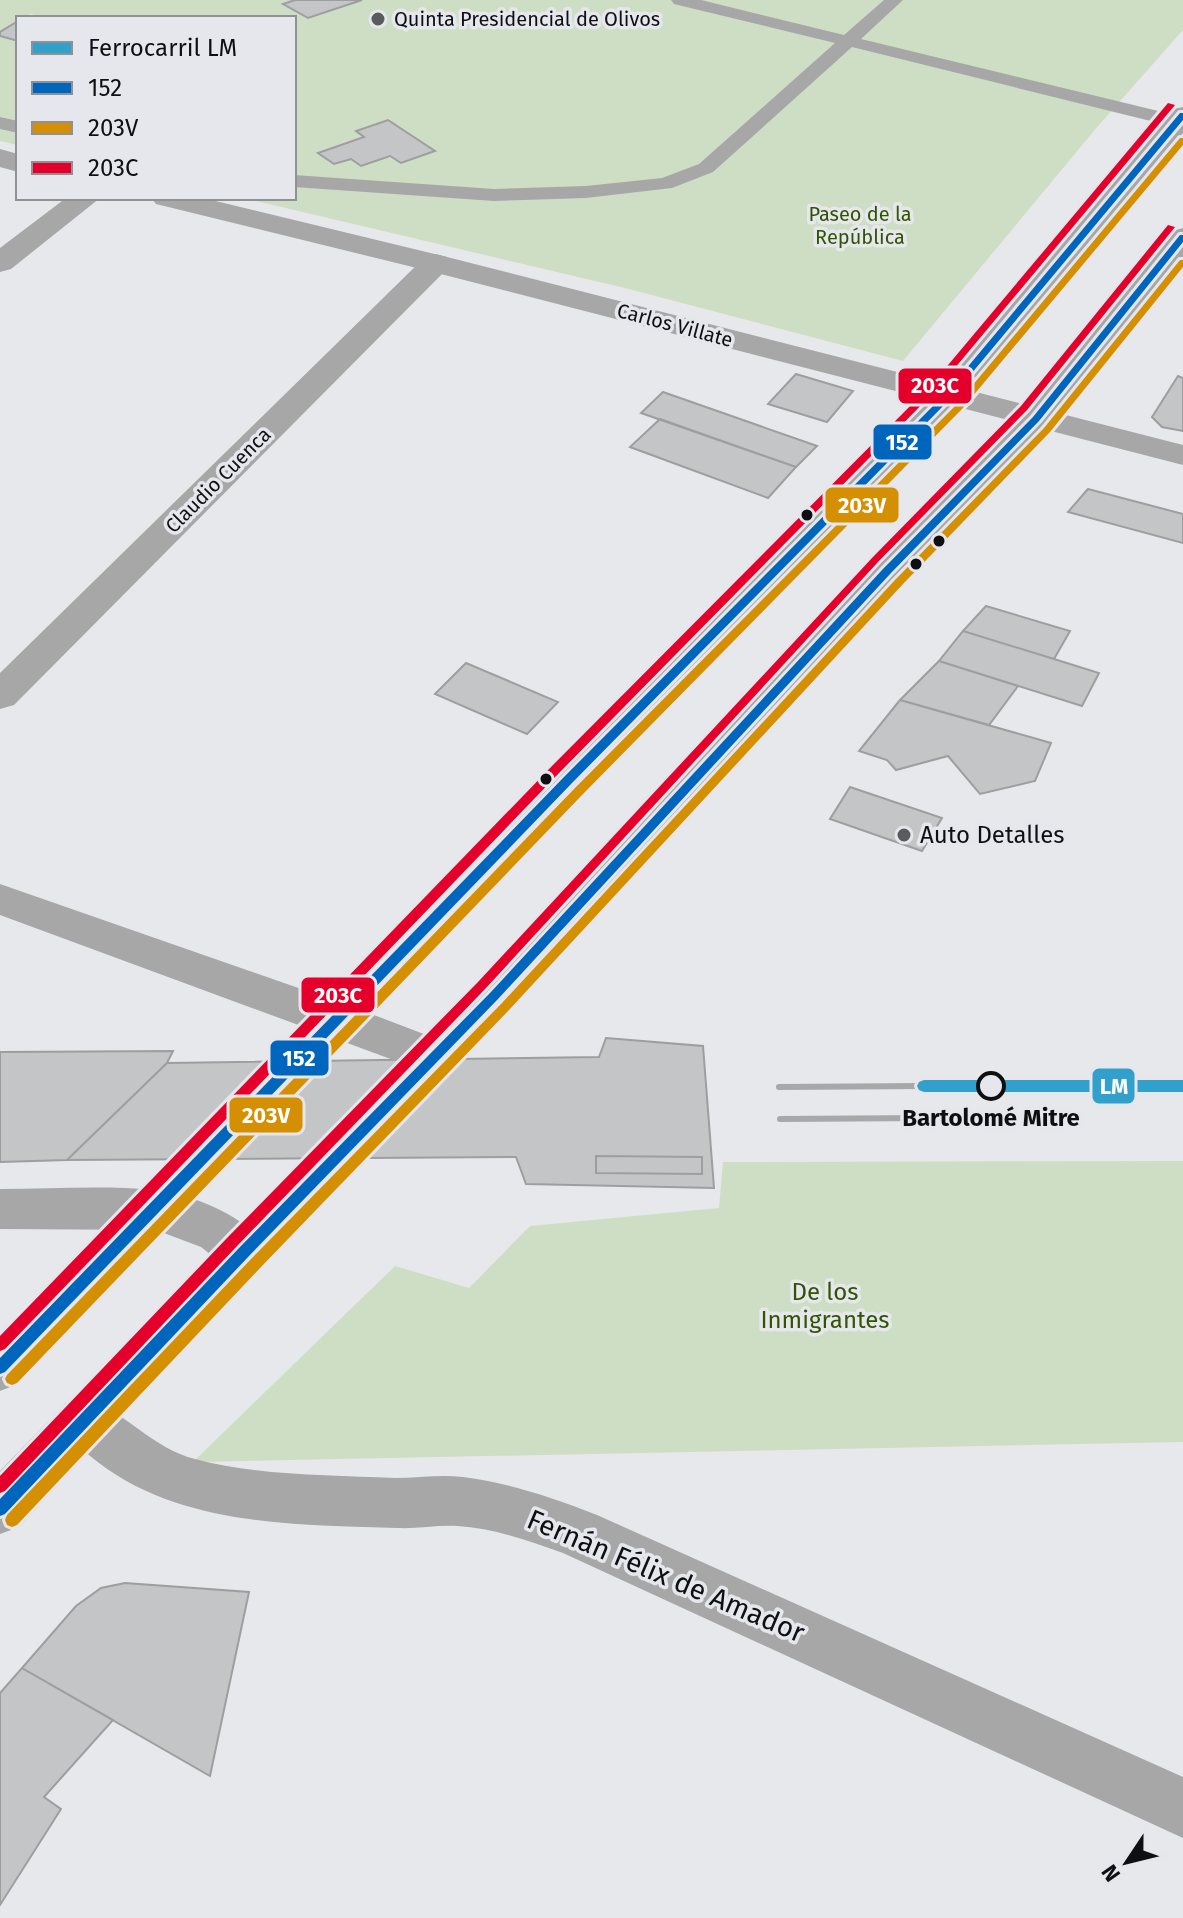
<svg xmlns="http://www.w3.org/2000/svg" width="1183" height="1918" font-family="'Fira Sans',sans-serif">
	<rect width="100%" height="100%" fill="#e6e8eb"/>
	<path fill="#cedec4" fill-rule="evenodd" d="M0 0H295L284 4 308 18 362 0H1183V30L1098 126 903 361 625 288 243 198H294V18H46L31 14 18 18V21L0 32ZM388 120 434 152 401 163C382 151 356 157 334 164L319 153 364 137 357 130Z
		M0 36 18 41V145L0 141Z
		M1183 1161V1442L193 1462 395 1266 469 1288 530 1226 719 1208 723 1162Z"/>
	<path fill="#c4c5c7" stroke="#9e9ea1" stroke-width="2" d="M295 0H362L308 18 283 4Z
		M18 21V41L0 36V32Z
		M388 120 435 151 401 163 390 156 361 166 351 159 334 164 318 153 364 137 356 131Z
		M796 374 853 391 827 422 768 404Z
		M1178 376 1183 378V431L1162 427 1152 417Z
		M663 392 817 446 796 467 641 413Z
		M660 419 796 467 768 498 630 447Z
		M1088 489 1183 514V543L1068 512Z
		M986 606 1070 631 1054 659 963 631Z
		M963 631 1054 659 1099 673 1082 706 939 661Z
		M939 661 1018 686 989 725 900 700Z
		M466 663 558 702 527 734 435 694Z
		M900 700 1051 743 1035 781 980 794 948 756 896 770 887 760 859 751Z
		M850 787 942 818 922 851 830 819Z
		M606 1038 703 1046 714 1188 526 1184 516 1157 67 1160 167 1063 599 1057Z
		M173 1051 167 1063 67 1160 0 1162V1052Z
		M596 1156 702 1157V1174L596 1173Z
		M125 1583 249 1592 210 1776 22 1668 76 1606 101 1588Z
		M22 1668 113 1720 44 1797 61 1809 0 1905V1693Z"/>
	<g fill="none" stroke-linecap="round" stroke-linejoin="round">
		<path stroke="#c6c7ca" stroke-width="45" stroke-dasharray="45 22" stroke-linecap="butt" d="M344 1149 434 1057
			M198 1166 298 1061"/>
		<path fill="#a7a7a8" fill-rule="evenodd" d="M671 0H701L844 35 884 0H903L861 39 1183 117V129L852 47 713 172 672 188 586 198 494 201 294 187V175L494 189 586 186 662 178 699 164 835 43 674 4Z
			M0 117 18 121V133L0 129Z"/>
		<path fill="#a7a7a8" fill-rule="evenodd" d="M66 198H100L11 269 0 272V248Z
			M436 254 447 257 451 263 447 269 14 705 0 709V673L425 257Z
			M0 884 353 1007 450 1044 457 1057 450 1070 434 1075 0 915Z
			M0 1189C51 1189 104 1185 154 1190 191 1193 252 1218 269 1252L262 1267 244 1273 226 1267 201 1247 156 1230 0 1229Z
			M84 1396C124 1411 152 1448 195 1459 259 1476 329 1475 395 1478 418 1478 441 1474 463 1477 510 1483 553 1498 597 1515L1183 1777V1838L563 1553C529 1541 494 1528 457 1526 437 1525 417 1529 397 1528 297 1525 182 1526 99 1463 82 1449 67 1440 58 1420L65 1403Z"/>
		<path fill="#a7a7a8" fill-rule="evenodd" d="M0 149 18 154V172L0 167Z
			M151 198H203L447 257 1183 445V465L429 271 156 204Z"/>
		<path fill="#a6a7a8" fill-rule="evenodd" d="M1183 107V133L960 403 582 790 314 1074 298 1079 282 1074 275 1061 282 1048 554 770 936 389 1173 109Z
			M1183 228V257L1048 426 900 579 450 1070 434 1075 418 1070 411 1057 418 1044 874 563 1024 412 1172 231Z
			M344 1130 361 1135 368 1149 361 1163 19 1527 0 1534V1471L327 1135Z
			M198 1147 215 1152 222 1166 215 1180 18 1384 0 1391V1334L181 1152Z"/>
		<path stroke="#a6a8a9" stroke-width="6" d="M779 1087 924 1086
			M780 1119 928 1118"/>
		<g stroke="#e5e7ec" stroke-width="6">
			<path id="bus-1" d="M1180 113H1183V120L951 398 572 783 5 1372 0 1374V1358L564 777 945 394Z
				M1180 235H1183V242L1039 421 891 573 498 999 249 1256 5 1514 0 1516V1499L239 1248 490 993 883 569 1033 417Z"/>
		</g>
		<g stroke="#e5e7ec" stroke-width="6">
			<path id="bus-2" d="M1180 138H1183V145L962 409 583 794 17 1383 12 1385 7 1383 5 1379 7 1375 575 788 956 405Z
				M1180 260H1183V267L1050 432 903 584 509 1010 261 1267 17 1525 12 1527 7 1525 5 1520 7 1515 251 1259 501 1004 895 580 1044 428Z"/>
		</g>
		<g stroke="#e5e7ec" stroke-width="6">
			<path id="bus-3" d="M1168 103 1175 105 939 387 560 772 5 1349 0 1351V1336L552 766 933 383Z
				M1168 225 1175 227 1027 410 878 562 486 988 238 1245 5 1491 0 1493V1476L228 1237 478 982 872 558 1021 406Z"/>
		</g>
		<use href="#bus-1" fill="#0065bd" fill-rule="evenodd"/>
		<use href="#bus-2" fill="#d48f03" fill-rule="evenodd"/>
		<use href="#bus-3" fill="#e4002b" fill-rule="evenodd"/>
		<g stroke="#e5e7ec" stroke-width="6">
			<path id="rail-1" d="M924 1080H1183V1092H924L919 1090 917 1086 919 1082Z"/>
		</g>
		<use href="#rail-1" fill="#31a1cc" fill-rule="evenodd"/>
	</g>
	<g fill="#5a5b5d" stroke="#e5e7ec" stroke-width="3">
		<circle cx="378" cy="19" r="8"/>
		<circle cx="904" cy="835" r="8"/>
	</g>
	<g fill="#0e0f11" stroke="#e5e7ec" stroke-width="3">
		<circle cx="807" cy="515" r="7"/>
		<circle cx="939" cy="541" r="7"/>
		<circle cx="916" cy="564" r="7"/>
		<circle cx="546" cy="779" r="7"/>
	</g>
	<circle fill="#e5e7ec" stroke="#0e0f11" stroke-width="4" cx="991" cy="1086" r="13"/>
	<g text-anchor="middle" dominant-baseline="central" stroke-width="7" stroke-linejoin="round" paint-order="stroke">
		<g font-size="20" fill="#0e0f11" stroke="#e5e7ec" text-anchor="start">
			<text x="394" y="19">Quinta Presidencial de Olivos</text>
		</g>
		<g font-size="20" fill="#325401" stroke="#e5e7ec">
			<text x="860" y="214">Paseo de la<tspan x="860" dy="23">República</tspan></text>
		</g>
		<g font-size="20" fill="#0e0f11" stroke="#e5e7ec">
			<text transform="translate(675 325) rotate(15)">Carlos Villate</text>
			<text transform="translate(218 480) rotate(-45)">Claudio Cuenca</text>
		</g>
		<g font-size="24" fill="#0e0f11" stroke="#e5e7ec" text-anchor="start">
			<text x="920" y="835">Auto Detalles</text>
		</g>
		<g font-size="24" font-weight="bold" fill="#0e0f11" stroke="#e5e7ec">
			<text x="991" y="1118">Bartolomé Mitre</text>
		</g>
		<g font-size="24" fill="#325401" stroke="#e5e7ec">
			<text x="825" y="1292">De los<tspan x="825" dy="28">Inmigrantes</tspan></text>
		</g>
		<g font-size="28" fill="#0e0f11" stroke="#e5e7ec">
			<text transform="translate(666 1576) rotate(23)">Fernán Félix de Amador</text>
		</g>
	</g>
	<g stroke="#e5e7ec" stroke-width="3">
		<rect x="897" y="367" width="76" height="38" rx="8" fill="#e4002b"/>
		<rect x="872" y="423" width="61" height="38" rx="8" fill="#0065bd"/>
		<rect x="824" y="486" width="76" height="38" rx="8" fill="#d48f03"/>
		<rect x="300" y="976" width="76" height="38" rx="8" fill="#e4002b"/>
		<rect x="269" y="1039" width="61" height="38" rx="8" fill="#0065bd"/>
		<rect x="1091" y="1067" width="45" height="38" rx="8" fill="#31a1cc"/>
		<rect x="228" y="1096" width="76" height="38" rx="8" fill="#d48f03"/>
	</g>
	<g font-size="22" text-anchor="middle" font-weight="bold" fill="#fff">
		<text x="935" y="393">203C</text>
		<text x="902" y="450">152</text>
		<text x="862" y="513">203V</text>
		<text x="338" y="1003">203C</text>
		<text x="299" y="1066">152</text>
		<text x="1114" y="1094">LM</text>
		<text x="266" y="1123">203V</text>
	</g>
	<rect x="16" y="16" width="280" height="184" fill="#e5e7ec" stroke="#8f9194" stroke-width="2"/>
	<rect x="32" y="42" width="40" height="12" fill="#31a1cc" stroke="#8f9194" stroke-width="2"/>
	<text x="88" y="56" font-size="24" fill="#0e0f11">Ferrocarril LM</text>
	<rect x="32" y="82" width="40" height="12" fill="#0065bd" stroke="#8f9194" stroke-width="2"/>
	<text x="88" y="96" font-size="24" fill="#0e0f11">152</text>
	<rect x="32" y="122" width="40" height="12" fill="#d48f03" stroke="#8f9194" stroke-width="2"/>
	<text x="88" y="136" font-size="24" fill="#0e0f11">203V</text>
	<rect x="32" y="162" width="40" height="12" fill="#e4002b" stroke="#8f9194" stroke-width="2"/>
	<text x="88" y="176" font-size="24" fill="#0e0f11">203C</text>
	<g transform="translate(1127 1862) rotate(235)" stroke="#e5e7ec" stroke-width="6" paint-order="stroke">
	<path d="M0-6L14 30L0 20L-14 30Z" fill="#0e0f11"/>
	<text y="-12" font-size="22" font-weight="bold" text-anchor="middle" fill="#0e0f11">N</text>
	</g>
</svg>
